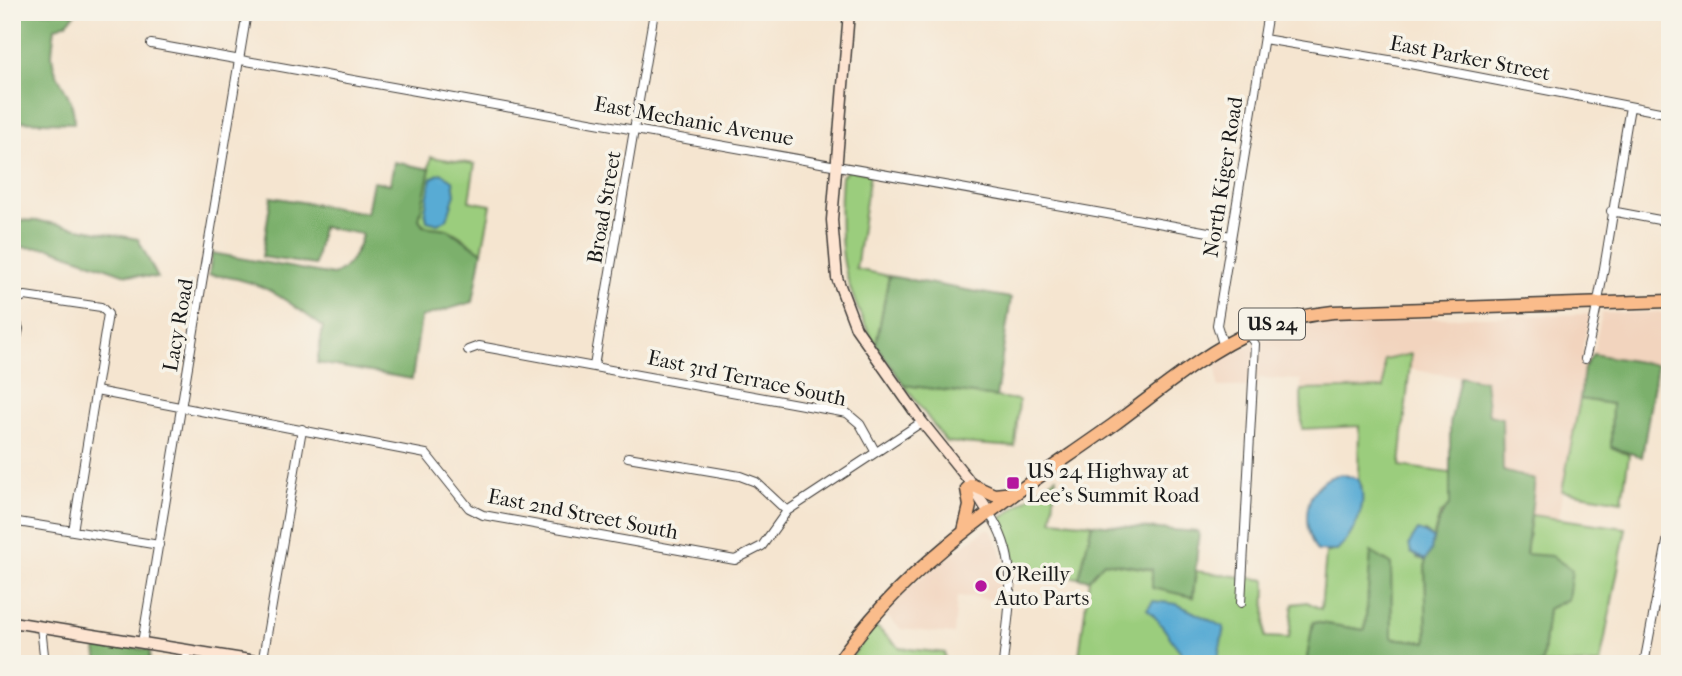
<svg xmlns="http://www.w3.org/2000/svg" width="1682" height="676" font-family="'IM FELL French Canon',serif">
	<rect width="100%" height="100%" fill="#f7f3e8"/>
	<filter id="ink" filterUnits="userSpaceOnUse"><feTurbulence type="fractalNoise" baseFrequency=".0143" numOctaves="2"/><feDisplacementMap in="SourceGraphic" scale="14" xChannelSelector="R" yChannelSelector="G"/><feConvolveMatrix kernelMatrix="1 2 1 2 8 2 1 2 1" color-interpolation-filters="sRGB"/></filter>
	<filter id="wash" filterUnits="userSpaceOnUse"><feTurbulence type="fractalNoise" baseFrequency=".00686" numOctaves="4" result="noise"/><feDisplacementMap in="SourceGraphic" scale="28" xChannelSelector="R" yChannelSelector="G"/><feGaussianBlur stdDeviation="1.57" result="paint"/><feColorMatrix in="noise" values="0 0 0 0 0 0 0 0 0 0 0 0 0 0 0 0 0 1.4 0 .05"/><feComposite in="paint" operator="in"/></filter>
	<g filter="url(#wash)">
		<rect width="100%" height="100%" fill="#f5e5d0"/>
		<path fill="#f2d4be" d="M1670 312V359L1659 358 1657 365 1593 354 1602 313Z
			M1591 314 1583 345 1584 368 1558 518 1531 515 1535 480 1503 471 1502 418 1489 415 1484 381 1409 369 1411 355 1384 388 1301 390V380L1259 378 1258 387H1218L1216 361 1262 338 1305 325 1329 321Z
			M986 529 991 530 1002 553 1003 600 957 596 954 634 901 629 883 613 907 588Z"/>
		<path fill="#9bcd7d" stroke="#5c744c" stroke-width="2" d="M431 157 475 164 469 201 491 205 482 252C472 245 460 235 449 230 437 225 427 232 419 219Z
			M848 170 870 173 856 269 889 276 876 345C841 285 837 244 842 176Z
			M1411 354 1400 466 1450 473V506L1440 514 1433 538 1425 532 1417 558 1425 560 1427 642 1392 638 1391 564 1371 553 1365 630 1313 622 1306 664H1078L1089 579 1104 562 1153 570 1193 597 1196 571 1266 580 1265 637 1289 638 1293 604 1307 602 1321 609 1326 553 1337 550 1362 487 1358 479 1359 426 1302 429 1301 390 1384 388V360Z
			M904 385 1019 400 1015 447 946 442Z
			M1580 399 1612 404 1611 447 1629 455 1622 501 1562 491Z
			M1056 477 1052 520 1092 524 1079 578 1015 568 1012 547 999 520Z
			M1531 515 1626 528 1600 664H1542L1548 609 1526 554Z
			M874 625 900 648 945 653 944 664H847Z"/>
		<path fill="#7cb06c" stroke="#4c6644" stroke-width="2" d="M12 12H77L67 23 55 28C54 37 52 47 52 56 54 82 75 92 74 123L12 121V35L17 33 18 25 12 22Z
			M394 162 430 169 419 219 423 226 447 229 482 252 473 302 421 317 412 379 317 363 323 327C283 298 261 278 209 275L212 253 333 275C348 269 359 250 362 234L322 227 315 265 262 257 271 197 367 213 373 181 390 184Z
			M12 220 40 221 138 239 158 278 123 274 50 248 12 247Z
			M889 276 1011 298 996 397 904 385 876 345Z
			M1593 354 1657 365 1642 457 1611 447 1612 404 1580 399 1584 368Z
			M1460 376 1485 381 1489 415 1502 418 1503 471 1535 480 1526 554 1552 556 1572 570 1568 599 1548 609 1542 664H1306L1313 622 1365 630 1371 552 1391 564 1392 638 1427 642 1425 560C1437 542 1433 521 1450 505V424Z
			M1092 524 1199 532 1193 597 1152 588V569L1104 562 1089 579 1079 578Z
			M95 642 150 650 149 664H98Z"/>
		<path fill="#59abd4" stroke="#3a6478" stroke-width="2" d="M441 173 453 180 455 194 447 219 438 224 427 221 425 211 431 178Z
			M1342 474 1358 479C1370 504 1355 533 1337 551H1317C1299 523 1304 480 1342 474Z
			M1418 530 1433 538 1431 551 1425 560 1411 553 1409 544Z
			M1153 601 1177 604 1224 627 1217 664C1211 664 1201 666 1195 664 1180 659 1162 620 1147 609Z"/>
	</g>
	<g filter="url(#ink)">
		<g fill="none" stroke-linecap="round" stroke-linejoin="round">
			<g stroke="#3d3a37" stroke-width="10">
				<path id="minor" d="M1264 39 1389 60 1670 114
					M151 44 1231 236
					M1611 211 1670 222
					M1224 347 1217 325 1268 12
					M468 350 479 346 847 413 860 424 875 451
					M1585 359C1606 277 1615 191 1630 107
					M12 360 19 329 13 312 17 299 25 296 101 307 108 314 73 531
					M594 366 654 12
					M96 391 426 454 469 508 483 515 735 560 762 546 787 511 922 422
					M628 457 740 476 756 482 787 511
					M989 513C1022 561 1008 609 1003 664
					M12 521 159 545
					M1241 603 1255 344 1248 334
					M41 627 45 664
					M142 643 247 12
					M186 664 188 650
					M262 664 302 429
					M1644 664 1670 526"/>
			</g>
			<g stroke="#3d3a37" stroke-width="13">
				<path id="secondary" d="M849 12 832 220 837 278 856 328 922 422 967 478 989 513
					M12 622 274 664"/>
			</g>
			<g stroke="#3d3a37" stroke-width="15">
				<path id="primary" d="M972 485 994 495 1014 493
					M964 531 970 506 967 489
					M837 664C907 560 1013 496 1113 425 1158 392 1204 352 1255 330 1280 320 1306 315 1333 312L1670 301"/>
			</g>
			<use href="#minor" stroke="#fff" stroke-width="8"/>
			<use href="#secondary" stroke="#fde4d1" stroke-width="10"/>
			<use href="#primary" stroke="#fabc8b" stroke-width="12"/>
		</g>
	</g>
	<g fill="#b5179e" stroke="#f7f3e8" stroke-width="2.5">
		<rect x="1006" y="476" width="14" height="14" rx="3.5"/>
		<circle cx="981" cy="586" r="7"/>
	</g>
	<g text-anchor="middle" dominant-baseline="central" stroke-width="7" stroke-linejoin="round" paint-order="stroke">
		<rect fill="#f7f3e8" stroke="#5e5c59" stroke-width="2" x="1239" y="308.5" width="66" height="31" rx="5"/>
		<g font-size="19" font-weight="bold" fill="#1c1c1c">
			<text x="1272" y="324">US 24</text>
		</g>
		<g font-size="21" fill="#1c1c1c" stroke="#f7f3e8">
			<text transform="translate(1470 58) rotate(11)">East Parker Street</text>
			<text transform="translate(694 121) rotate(10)">East Mechanic Avenue</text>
			<text transform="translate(1223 177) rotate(-81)">North Kiger Road</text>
			<text transform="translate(604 207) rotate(-80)">Broad Street</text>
			<text transform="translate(178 325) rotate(-80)">Lacy Road</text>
			<text transform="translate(747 378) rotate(12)">East 3rd Terrace South</text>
			<text transform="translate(583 514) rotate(11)">East 2nd Street South</text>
		</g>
		<g font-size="21" fill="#1c1c1c" stroke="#f7f3e8" text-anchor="start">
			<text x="1027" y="471">US 24 Highway at<tspan x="1027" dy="24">Lee's Summit Road</tspan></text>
			<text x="995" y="574">O'Reilly<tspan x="995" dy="24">Auto Parts</tspan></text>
		</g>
	</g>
	<rect width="1682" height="676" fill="none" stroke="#f7f3e8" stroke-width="42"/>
</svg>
